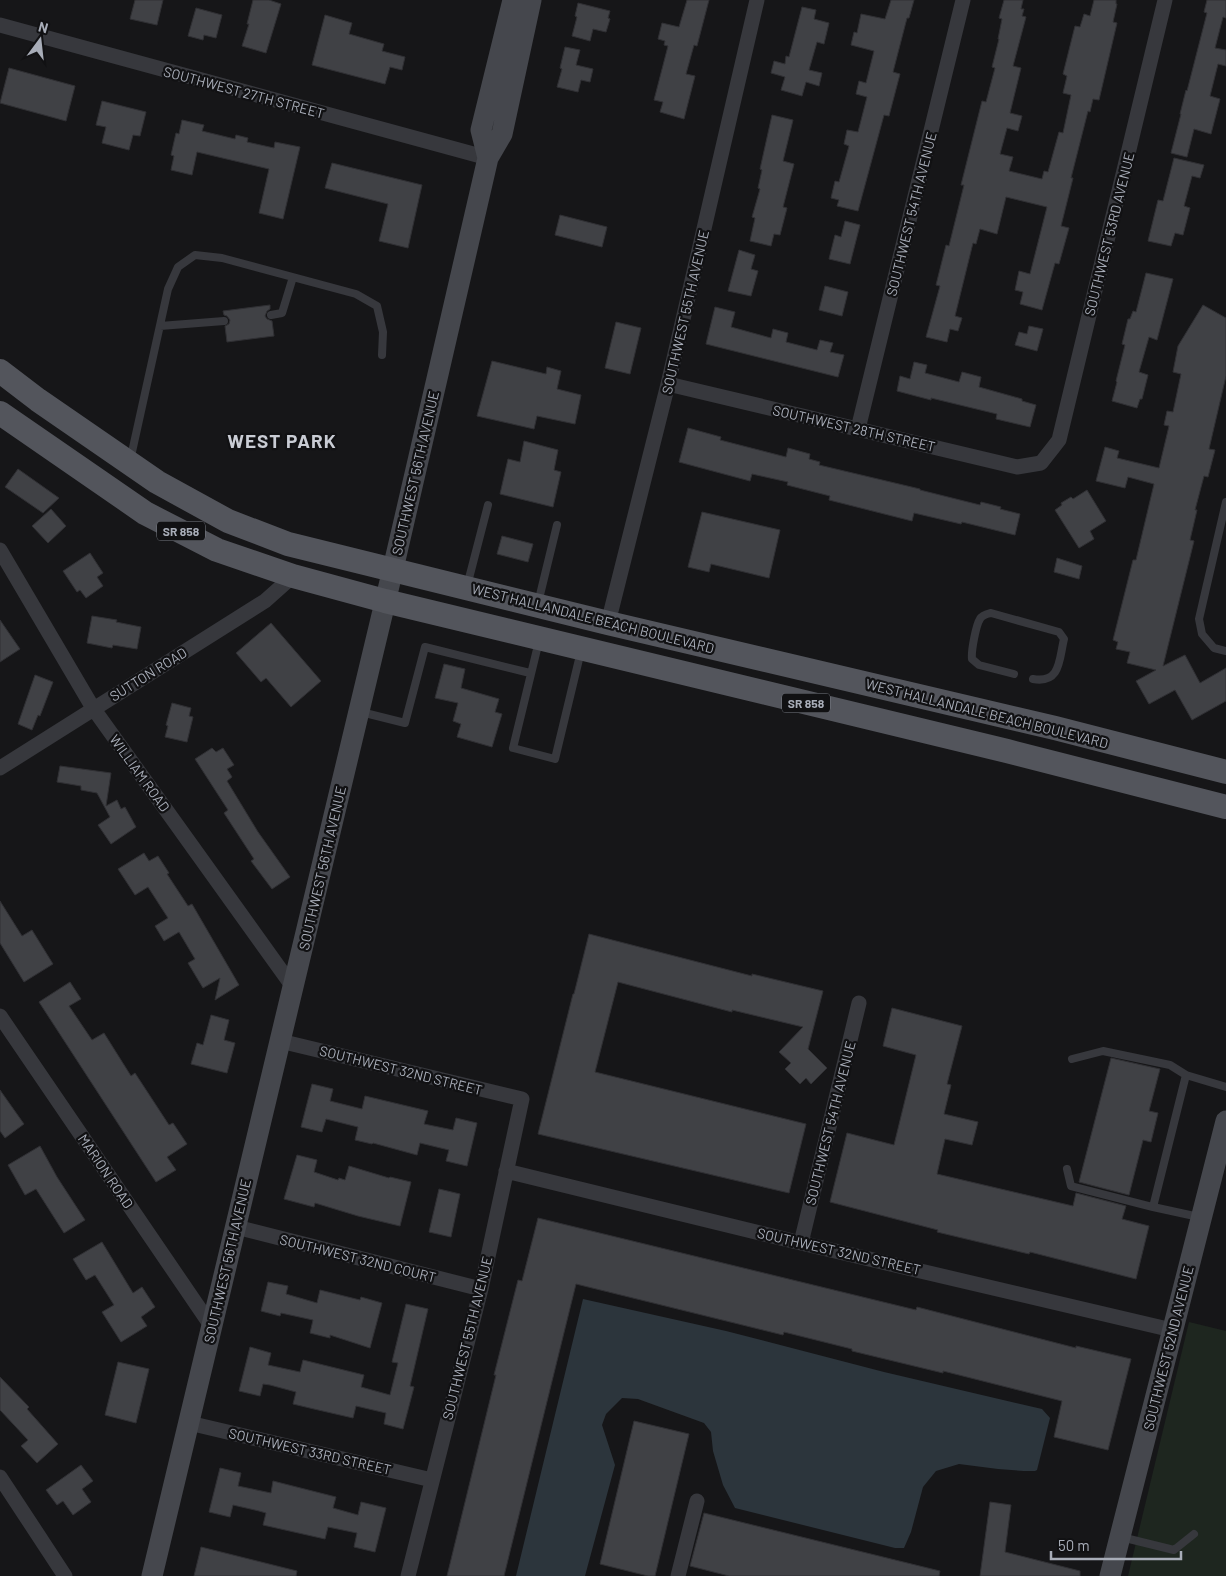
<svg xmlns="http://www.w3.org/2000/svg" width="1226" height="1576" font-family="Barlow,sans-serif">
	<rect width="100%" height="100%" fill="#161618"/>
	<path fill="#1e261f" d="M1189 1322 1226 1331V1576H1128Z"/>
	<path fill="#2c353c" d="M583 1299 726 1331 884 1372 1042 1409 1050 1418 1037 1470 1035 1471H1024L998 1469 959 1464 936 1471 923 1487 911 1532 904 1548H895L735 1508 723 1485 713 1451 711 1432 704 1423 638 1399 622 1398 606 1414 602 1425 615 1465 585 1576H516Z"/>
	<path fill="#404145" stroke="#303034" d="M135 0H163L157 25 130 19Z
		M253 0H269L281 4 266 53 242 46 249 24H247Z
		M687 0H709L697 46 694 45 686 74 695 76 684 119 660 112 663 102 654 100 668 46 664 45 665 41 658 39 662 23 679 27Z
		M891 0H914L909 18H907L893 72 900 74 889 116 884 115 858 211 837 206 839 200 831 198 835 181 839 182 849 146 844 144 847 130 858 132 867 97 856 94 859 81 866 83 874 51 851 45 854 32 857 33 861 14 885 19Z
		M1004 0H1023L1021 9H1024L1022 16 1026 17 1013 66 1021 68 1010 113 1022 116 1018 131 1007 128 1000 154 1013 157 1009 171 1042 179 1044 171 1048 172 1059 132 1063 133 1071 95 1063 93 1067 76 1063 74 1075 26 1080 27 1084 14 1090 16 1094 0H1116V4H1117L1113 22 1117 23 1099 100 1093 99 1090 112 1088 111 1071 178H1073L1061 226 1069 228 1059 264 1055 263 1042 310 1020 304 1023 292 1015 290 1019 271 1030 274 1047 207 1006 197 997 234 980 229 976 244 973 243 955 316 962 318 958 331 950 329 947 342 926 337 940 286 936 285 946 245 949 246 964 185H961L982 101 986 102 995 68 992 67 999 39H998L1002 19 999 18Z
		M1207 0H1226V18L1223 17 1215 48 1226 50V66L1218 64 1210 96 1220 99 1211 134 1194 129 1187 157 1171 153 1181 114H1180L1186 90 1187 91 1207 13 1204 12Z
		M578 3 610 11 608 18 610 19 606 32 593 29 590 41 572 36 577 17 575 16Z
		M802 7 816 10 814 19 829 23 824 44 817 42 809 70 822 73 819 86 806 82 802 96 781 90 785 77 771 73 774 61 785 64 786 56 789 57Z
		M196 8 222 15 216 38 204 35 203 40 188 36Z
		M325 15 352 23 349 34 384 44 382 51 405 57 402 70 390 67 385 84 312 65Z
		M565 47 580 50 576 65 593 69 590 82 581 80 578 92 557 87 562 69 560 68Z
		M9 68 75 86 66 121 0 103Z
		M102 101 146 112 140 136 133 135 129 150 102 143 106 127 96 125Z
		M772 115 793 120 783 161 794 164 783 207 787 208 780 235 774 234 771 246 750 241 755 218 752 217 760 189 758 188 762 170 760 169Z
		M182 120 204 125 202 131 235 139 236 135 248 138 247 142 274 148 275 142 300 147 283 219 259 213 269 169 197 152 192 175 171 170 174 156 171 155 176 133 179 134Z
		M1174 158 1204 165 1200 178 1192 176 1184 206 1190 208 1183 235 1175 233 1171 246 1148 241 1158 200 1163 201Z
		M332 163 422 185 408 248 379 241 388 204 325 188Z
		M560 215 607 227 602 247 555 235Z
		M845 221 860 225 850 264 829 259 835 235 841 237Z
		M739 250 755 255 751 269 758 271 751 296 728 291Z
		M1146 273 1173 279 1157 340 1149 337 1139 372 1148 375 1142 399H1140L1137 408 1112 401 1117 382 1116 381 1125 345 1122 344 1128 319H1130L1133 311 1136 312Z
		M825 286 848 292 842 316 819 310Z
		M270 305V309L267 311 265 316 267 319 272 321 274 336 227 342 225 326 229 324 230 320 227 316 224 315 223 311Z
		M1203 305 1226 318V376L1209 449 1215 450 1208 477 1204 476 1195 510H1197L1190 540 1194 541 1163 666 1185 655 1200 683 1226 668V701L1192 720 1175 690 1149 704 1136 681 1156 670 1127 663 1130 652 1116 649 1118 642 1113 640 1133 560H1136L1154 484 1128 477 1125 488 1096 481 1105 447 1119 451 1117 458 1159 468 1169 426 1164 425 1167 411 1173 412 1181 374 1173 372 1178 346Z
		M715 307 735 312 731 327 771 338 773 329 788 333 786 342 817 350 820 340 833 343 830 352 844 355 838 377 706 344Z
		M616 322 641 328 630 374 605 368Z
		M1029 326 1043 329 1037 351 1015 345 1019 332 1027 334Z
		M492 361 546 374 547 367 561 371 557 389 581 395 575 424 537 416 534 429 477 416Z
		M914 362 927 365 925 373 959 382 962 372 981 377 979 387 1022 399V401L1036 405 1030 427 996 419 997 414 931 398V400L897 391 900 376 910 379Z
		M688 428 721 437 720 440 786 457 788 448 810 454 809 459 820 462 819 465 920 489V490L980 505 981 502 1001 507 1000 509 1020 514 1015 535 962 522 961 524 914 513 912 521 829 500 830 496 787 485 788 482 752 474 750 481 679 462Z
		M524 441 558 450 554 470 561 472 553 507 500 494 508 459 520 462Z
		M18 469 59 498 43 513 5 487Z
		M1087 490 1106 521 1090 531 1094 539 1079 548 1055 510 1062 505 1061 503 1071 497 1073 499Z
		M51 509 66 526 48 543 32 526Z
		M702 512 780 530 769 578 711 564 709 572 688 567Z
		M502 536 533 544 528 562 497 554Z
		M90 553 103 573 97 577 103 586 86 598 80 590 77 592 63 571Z
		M1057 558 1082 566 1079 579 1054 572Z
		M92 616 117 620 116 622 141 627 137 649 113 645 112 648 87 643Z
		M0 620 20 649 0 662Z
		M271 623 321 681 291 707 266 678 261 682 236 653Z
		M444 664 465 669 461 688 499 699 495 712 502 714 492 747 457 737 461 724 453 721 458 703 435 698Z
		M35 675 53 682 40 716 38 715 32 730 18 724Z
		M172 703 191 708 189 716 193 717 187 742 165 737 168 726 166 725Z
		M212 748 216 752 223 748 234 765 227 769 232 777 227 781 258 832 290 877 272 889 251 861 254 859 224 813 228 810 195 759Z
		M60 766 111 773 106 806 117 800 121 809 125 807 136 827 111 844 98 825 110 817 97 793 81 790V786L57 782Z
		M144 853 149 861 158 856 169 873 167 874 188 906 192 904 239 985 215 1000 220 978 203 988 188 963 195 959 179 932 164 941 155 926 168 918 148 887 135 895 118 869Z
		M0 901 22 936 32 930 53 964 24 982 0 943Z
		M589 934 752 976V974L823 991 808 1049 827 1068 811 1084 806 1078 800 1084 785 1069 791 1063 779 1052 803 1027 732 1010V1012L618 982 595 1072 806 1124 789 1193 538 1134 573 994H574Z
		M70 982 81 999 69 1006 92 1040 104 1033 131 1076 135 1073 169 1125 173 1123 187 1144 167 1157 176 1170 156 1182 39 1002Z
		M892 1008 962 1026 947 1084 951 1085 944 1114 978 1122 972 1145 945 1139 937 1174 1073 1206 1076 1193 1126 1206 1122 1219 1149 1226 1136 1279 1030 1252 1029 1254 937 1232 938 1230 830 1202 847 1133 894 1145 916 1055 883 1046Z
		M211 1015 229 1020 224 1040 235 1043 227 1073 191 1064 197 1043 203 1045Z
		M1111 1058 1160 1069 1149 1111 1158 1113 1151 1142 1143 1140 1129 1195 1079 1182Z
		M312 1084 333 1089 330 1101 362 1109 365 1096 428 1111 424 1124 453 1130 456 1118 477 1123 467 1166 446 1161 449 1150 420 1143 417 1155 373 1143 372 1144 355 1140 358 1127 326 1119 322 1132 301 1127Z
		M0 1090 24 1124 5 1138 0 1131Z
		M40 1146 57 1177 85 1220 64 1233 36 1189 25 1195 8 1165Z
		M297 1155 317 1160 314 1172 338 1180 339 1178 345 1180 349 1166 389 1178 390 1177 411 1182 400 1226 358 1216 315 1203 314 1207 284 1199Z
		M439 1189 460 1194 451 1237 429 1232Z
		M538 1218 916 1310 917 1307 1076 1348V1346L1131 1359 1108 1450 1054 1437 1062 1401 943 1371V1373L852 1351V1349L784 1332 783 1335 576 1284 504 1576H447L496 1375H494L518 1280 522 1281Z
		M102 1242 133 1293 142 1287 155 1307 141 1317 147 1326 121 1342 102 1312 114 1305 95 1275 86 1280 73 1259Z
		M268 1282 288 1286 286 1294 317 1303 320 1290 360 1300 361 1297 382 1303 370 1348 330 1335V1338L310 1333 313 1320 281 1313 280 1316 261 1311Z
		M406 1304 428 1309 410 1386 414 1387 403 1429 384 1424 386 1413 356 1406 353 1418 314 1409 293 1404 296 1392 270 1385 263 1384 260 1396 239 1391 250 1347 271 1353 268 1365 300 1372 303 1360 364 1375 361 1387 390 1395 398 1363 392 1362Z
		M118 1362 149 1369 136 1423 105 1415Z
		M0 1377 29 1407 27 1409 58 1444 37 1463 21 1446 28 1440 0 1410Z
		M634 1421 689 1434 655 1576H648L600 1564Z
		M81 1465 93 1481 82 1489 91 1502 73 1515 63 1501 57 1505 46 1490Z
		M220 1468 241 1473 238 1486 271 1493 273 1481 336 1497 333 1508 358 1515 361 1502 386 1508 375 1552 354 1547 357 1533 328 1527 325 1539 263 1525 266 1513 259 1511 233 1505 230 1517 209 1512Z
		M990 1502 1011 1505 1005 1552 1080 1571V1576H980Z
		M704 1513 940 1571 939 1576H729L690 1566Z
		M201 1547 297 1571 296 1576H194Z"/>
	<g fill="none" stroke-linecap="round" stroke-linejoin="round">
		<path stroke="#37383d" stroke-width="8" d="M271 315 282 313 293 277
			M160 326 224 321
			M130 461 168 289 178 267 195 255 222 258 356 294 377 306 383 332 382 355
			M1226 502 1199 619 1202 634 1214 648 1226 651
			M467 586 488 505
			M538 603 557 525
			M539 641 513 748 555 759 581 651
			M1014 674 979 665 972 659C971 651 976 625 980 619 982 615 987 614 991 613L1059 632 1064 639C1059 659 1061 684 1033 679
			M361 712 405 723 425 647 530 673
			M1072 1059 1103 1051 1170 1065 1186 1075 1226 1087
			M1067 1169 1071 1186 1153 1207 1199 1217
			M1153 1207 1186 1075
			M1121 1537 1174 1550 1194 1534"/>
		<path stroke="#37383d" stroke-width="15" d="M0 25 488 158
			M668 384 1017 467 1041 463 1059 440 1165 0
			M858 429 963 0
			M0 550 93 708 293 987
			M608 623 668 384 757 0
			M0 768 265 601 293 576
			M0 1016 212 1327
			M280 1041 522 1099 481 1289 408 1576
			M506 1171 801 1243 1172 1330
			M236 1227 481 1289
			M801 1243 859 1003
			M189 1423 432 1480
			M0 1477 65 1576
			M678 1576 697 1501"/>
		<path stroke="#45474d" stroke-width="21" d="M488 158 481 130 513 0
			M152 1576 393 569 488 158 502 134 531 0
			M1110 1576 1226 1121"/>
		<path stroke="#53555c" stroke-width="24" d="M0 371 38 400 157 482 228 521 288 544 608 623 1055 728 1226 772
			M0 413 145 513 217 550 293 576 385 601 1007 751 1226 807"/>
	</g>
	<g text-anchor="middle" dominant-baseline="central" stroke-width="4.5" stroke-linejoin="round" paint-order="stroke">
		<g fill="#111113" stroke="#7b7e86" stroke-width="1">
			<rect x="157" y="521.5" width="48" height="19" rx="4"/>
			<rect x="782" y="693.5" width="48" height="19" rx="4"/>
		</g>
		<g font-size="12" font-weight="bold" fill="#a8adb8">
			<text x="181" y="531">SR 858</text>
			<text x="806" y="703">SR 858</text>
		</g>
		<g font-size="14" fill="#a8adb8" stroke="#111113">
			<text transform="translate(244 92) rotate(15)">SOUTHWEST 27TH STREET</text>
			<text transform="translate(911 214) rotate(-76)">SOUTHWEST 54TH AVENUE</text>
			<text transform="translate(1109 234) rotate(-76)">SOUTHWEST 53RD AVENUE</text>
			<text transform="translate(685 312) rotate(-77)">SOUTHWEST 55TH AVENUE</text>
			<text transform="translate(854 428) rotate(13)">SOUTHWEST 28TH STREET</text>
			<text transform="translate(415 473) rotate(-77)">SOUTHWEST 56TH AVENUE</text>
			<text transform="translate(593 618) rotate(14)">WEST HALLANDALE BEACH BOULEVARD</text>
			<text transform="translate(148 674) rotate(-32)">SUTTON ROAD</text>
			<text transform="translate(987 713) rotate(14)">WEST HALLANDALE BEACH BOULEVARD</text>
			<text transform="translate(140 773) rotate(54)">WILLIAM ROAD</text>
			<text transform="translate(322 868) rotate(-77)">SOUTHWEST 56TH AVENUE</text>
			<text transform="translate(401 1070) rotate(14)">SOUTHWEST 32ND STREET</text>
			<text transform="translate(830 1123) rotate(-76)">SOUTHWEST 54TH AVENUE</text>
			<text transform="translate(106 1171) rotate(56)">MARION ROAD</text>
			<text transform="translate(839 1251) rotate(13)">SOUTHWEST 32ND STREET</text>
			<text transform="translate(358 1258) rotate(14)">SOUTHWEST 32ND COURT</text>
			<text transform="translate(227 1261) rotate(-77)">SOUTHWEST 56TH AVENUE</text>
			<text transform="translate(467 1338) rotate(-76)">SOUTHWEST 55TH AVENUE</text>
			<text transform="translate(1168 1348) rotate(-76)">SOUTHWEST 52ND AVENUE</text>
			<text transform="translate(310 1451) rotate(13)">SOUTHWEST 33RD STREET</text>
		</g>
		<g font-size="19" font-weight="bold" letter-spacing="1" fill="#c9ccd4" stroke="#111113">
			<text x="282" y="440">WEST PARK</text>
		</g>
	</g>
	<g transform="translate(40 40) rotate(15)" stroke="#111113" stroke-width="4" paint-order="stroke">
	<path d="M0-4L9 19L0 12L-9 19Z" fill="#a8adb8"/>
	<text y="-8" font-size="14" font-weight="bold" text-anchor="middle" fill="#a8adb8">N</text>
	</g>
	<path d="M1051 1551v8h130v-8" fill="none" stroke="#a8adb8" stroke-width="2.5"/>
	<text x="1058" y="1551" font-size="15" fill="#a8adb8" stroke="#111113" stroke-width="4" paint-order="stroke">50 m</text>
</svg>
